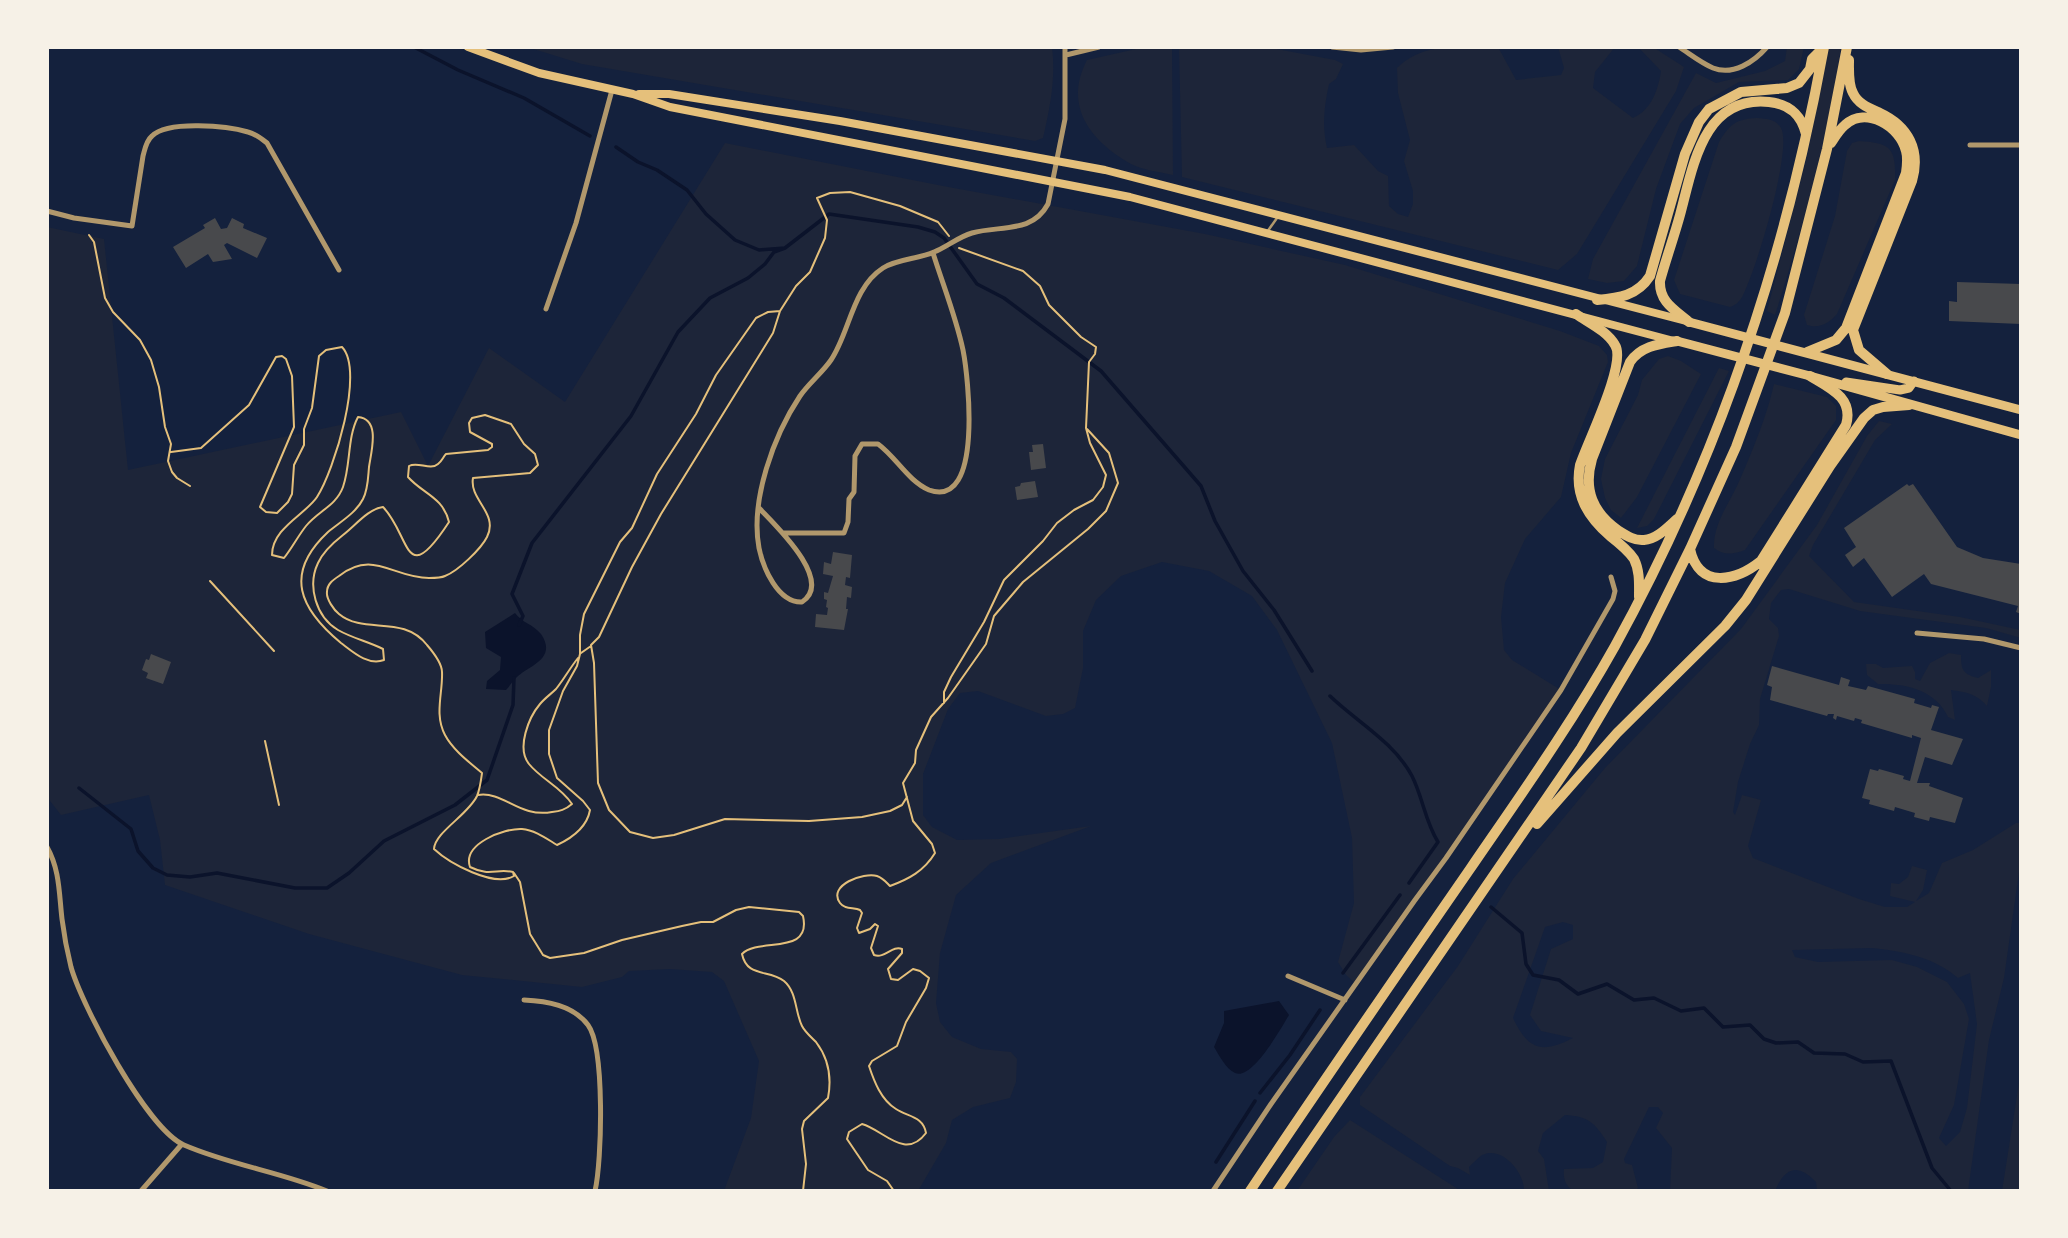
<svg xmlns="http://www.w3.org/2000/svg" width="2068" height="1238" font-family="Cabin,sans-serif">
	<rect width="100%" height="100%" fill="#14213d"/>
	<path fill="#1d2539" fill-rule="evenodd" d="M527 47H1052C1056 77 1050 108 1043 138L1035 141 582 64Z
		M1145 47H1172L1173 175C1160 172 1142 170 1131 164 1090 141 1063 106 1087 60Z
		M1179 47H1266L1335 60 1343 64 1336 79 1329 84C1324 107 1322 126 1327 148L1354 145 1378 171 1388 176 1389 206 1398 214 1408 217 1413 204V191L1404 161 1410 140 1398 93 1397 68C1424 41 1463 47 1498 47L1516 80 1561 75 1564 68 1558 47H1615L1595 72 1593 88 1633 118C1651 110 1658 91 1661 71L1638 47H1653L1684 67 1676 91 1577 254 1558 270 1182 177Z
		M1787 47H1804L1799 69 1788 80 1739 82 1694 108 1680 124 1656 189 1637 266 1624 281 1607 283 1588 279 1593 259 1696 73 1716 83 1765 71 1785 61Z
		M1829 47H1841C1827 139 1803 227 1775 315L1767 311 1807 157Z
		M1757 118C1767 119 1776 119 1781 128 1793 149 1755 274 1742 297 1739 302 1736 305 1730 307L1680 294 1674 280 1719 142C1730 124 1736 119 1757 118Z
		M1859 141C1891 143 1896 148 1895 180L1837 314C1829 323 1820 329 1807 325L1804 315 1835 216 1847 151 1852 143Z
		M725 143 943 186 1205 234 1345 265 1560 331 1599 346 1607 355 1608 362 1571 453 1561 497 1525 539 1505 583 1501 617 1504 650 1512 660 1561 690 1356 984 1346 975 1338 962 1354 903 1352 838 1332 743 1277 630 1252 596 1209 571 1162 562 1121 576 1096 600 1083 631V668L1075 708 1063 714 1046 716 978 691 960 693 948 709 923 774V815L932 827 957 840 999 839 1091 826 991 863 956 895 940 953 936 1003 940 1022 952 1037 981 1049 1011 1052 1017 1059 1016 1082 1010 1098 973 1107 952 1120 946 1143 918 1191H724L751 1118 759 1061 724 981 712 972 670 969 629 971 622 977 582 987 462 975 309 934 165 885 160 840 149 795 61 815 47 797V227L104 239 128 470 401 412 428 466 489 348 565 402Z
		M1668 356 1681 361 1701 374 1637 497 1621 518 1611 510 1605 498 1601 479 1605 459 1638 395 1642 380 1659 359Z
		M1719 368 1729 371 1654 519 1647 526 1637 528Z
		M1774 384 1827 397 1836 406V420L1745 550C1734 554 1724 556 1714 548 1713 522 1732 500 1741 477 1754 447 1767 415 1774 384Z
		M1879 421 1892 424 1875 440 1813 545 1809 556 1854 602 1960 617 2016 629 2021 630V638L1986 628 1860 611 1789 589 1781 590 1771 603 1769 619 1778 628 1779 636 1760 699 1759 725 1750 744 1738 782 1733 812 1735 815 1742 795 1761 800 1748 846 1753 858 1859 899 1885 907H1907L1915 902 1890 896 1891 883 1899 884 1908 877 1912 866 1927 870 1923 890 1916 901 1929 893 1942 863 1973 850 2016 823H2021V858L2004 978 1989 1040 1968 1191H1817L1816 1182C1798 1163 1785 1167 1775 1191H1670L1672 1148 1656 1128 1663 1113 1658 1107H1649L1624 1159 1625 1163 1632 1165 1638 1188 1635 1191H1574C1565 1186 1563 1178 1564 1169L1593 1168 1603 1162 1607 1142C1595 1123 1588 1116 1565 1115L1543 1133 1538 1151 1544 1159 1549 1191H1524C1525 1173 1502 1145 1482 1155 1478 1158 1473 1163 1469 1167L1470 1175 1458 1168 1450 1166 1360 1105V1097L1458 966 1513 879 1605 768 1741 629 1817 525 1867 436ZM1563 922 1573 925V939L1551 949 1530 1015 1541 1031 1573 1038C1542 1054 1528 1050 1513 1018L1545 927ZM1871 948C1902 951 1934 957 1958 978L1970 973 1977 1024 1967 1108 1960 1132 1946 1146 1939 1138 1954 1105 1969 1019 1964 1004 1947 982 1917 967 1892 960 1818 962 1795 957 1792 950Z
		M1949 653 1961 655C1961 670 1963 674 1978 678L1991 670V687L1987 706C1977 694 1966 692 1951 690L1955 720 1948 717C1936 690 1905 683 1878 684L1867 675 1866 664H1876L1883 668 1912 666 1915 672V679L1920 681 1930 663Z
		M2021 1070V1191H2002Z
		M1350 1120 1461 1191H1297L1334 1137Z"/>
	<path fill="#0b132b" d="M515 613C522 623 533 624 541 634 558 659 528 666 517 677 513 680 510 686 506 690L486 689 487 681 500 670 501 657 486 648 485 632Z
		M1279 1001 1289 1015C1281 1028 1252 1081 1235 1073 1226 1069 1219 1055 1214 1047L1224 1023V1011Z"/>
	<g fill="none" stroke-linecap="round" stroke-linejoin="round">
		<path stroke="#0b132b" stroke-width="3.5" d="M414 47 458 70 524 98 590 136
			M616 147 638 162 657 170 687 190 706 214 735 240 759 250 785 248 829 214 918 227 935 232 944 238 977 284 1004 298 1101 371 1201 486 1215 521 1243 571 1274 610 1312 671
			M519 625 523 616 512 594 532 543 631 416 678 332 710 298 748 278 765 264 774 252 785 248
			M1330 696C1357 722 1394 742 1412 776 1423 798 1425 821 1438 842L1409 883
			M79 788 131 829 138 851 153 868 167 875 190 877 217 873 295 888H327L349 873 384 841 455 805 487 780 513 705 514 678
			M1491 907 1522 933 1526 964 1533 975 1559 980 1578 994 1607 984 1634 1000 1654 998 1681 1011 1704 1008 1723 1027 1750 1025 1764 1039 1776 1043 1798 1042 1814 1053 1845 1054 1863 1062 1891 1061 1932 1168 1951 1191
			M1343 973 1400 895
			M1260 1093 1290 1055 1320 1010
			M1216 1162 1255 1101"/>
	</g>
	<path fill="#48494c" d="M215 218 221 229 227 228 232 218 244 224 243 228 267 238 257 258 227 243 224 245 232 259 213 262 208 254 186 268 173 247 205 228 203 225Z
		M1957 282 2021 284V324L1949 321V301L1957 302Z
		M1043 444 1046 468 1031 470 1029 452H1033L1032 445Z
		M1035 481 1038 497 1017 500 1015 487 1020 486 1021 483Z
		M1907 484 1909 486 1913 484 1957 547 1983 558 2021 564V614L2016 612 2018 606 1931 584 1924 574 1892 597 1864 558 1853 567 1845 555 1856 547 1844 528Z
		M833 552 852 555 850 578 846 577 845 585 852 587 851 598 847 597 846 609H848L844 630 815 627 816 614 827 615 828 608 826 607 827 600 824 599V592L828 593 833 576 823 574 824 562 831 564Z
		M151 654 171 662 163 684 146 678 148 673 142 670 146 659 149 660Z
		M1772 666 1839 685 1841 677 1850 680 1848 686 1866 690 1868 686 1915 699 1914 703 1931 708 1932 705 1939 707 1931 730 1963 739 1952 765 1925 757 1917 783H1930L1929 786 1963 798 1955 823 1930 817 1929 821 1914 817 1915 813 1895 807 1894 811 1869 804 1870 800 1862 798 1870 769 1878 771 1879 769 1904 776 1903 779 1910 781 1921 738 1912 735V738L1861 723 1862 720 1855 718 1854 721 1837 716 1836 720 1833 718 1834 714H1828L1827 716 1770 700 1772 687 1767 685Z"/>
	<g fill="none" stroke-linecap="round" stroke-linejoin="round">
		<path stroke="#e5c07b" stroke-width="2" d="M89 235 94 242 105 298 113 312 140 340 151 360 159 387 165 427 171 444 168 461 172 472 177 478 190 486
			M171 452 201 448 249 405 276 357 282 356 286 359 292 376 294 427 260 507 266 512 277 513 288 502 292 494 294 465 304 445V429L312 408 319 356 326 350 342 347C365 371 334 471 317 497 306 514 272 528 272 555L284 558C292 548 298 536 306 526 318 511 336 506 343 487 351 464 347 438 358 417 381 419 371 452 369 467 368 478 368 490 363 499 356 513 340 522 328 532 283 574 300 609 341 643 353 652 368 666 384 660L383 649C369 642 352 638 338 630 316 617 307 586 318 563 323 552 334 542 343 535 355 526 368 509 383 507 411 536 404 591 449 522 443 497 423 494 408 477L409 466C418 461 430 471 438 464 442 461 443 457 446 454L488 450 492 447V444L470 432 469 423 472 418 485 415 511 424 524 444 535 454 538 465 530 473 473 478C469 500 499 513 487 537 481 549 458 571 445 576 441 578 434 578 429 578 393 578 373 549 339 576 333 580 327 584 327 592 326 599 334 610 339 614 364 635 403 614 427 645 433 652 442 663 442 672 443 693 434 714 445 735 453 750 469 762 482 773 481 780 480 789 477 796 468 815 435 832 434 849 449 863 494 888 514 876L513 872C497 868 490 877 470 867 462 844 504 828 522 829 535 830 547 839 557 845 572 838 587 827 590 810L583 801 557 778 549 754V730L563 691 577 666 580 654V635L584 614 620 542 632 528 657 474 696 414 716 375 756 318 768 312 780 311
			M210 581 274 651
			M581 653 591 646
			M944 703V692L951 677 984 622 1004 580 1043 541 1057 523 1074 510 1093 500 1103 487 1106 475 1090 443 1086 428 1089 362 1095 354 1096 347 1081 337 1049 305 1040 286 1023 271 959 248
			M265 741 279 805
			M478 795C504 791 519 818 552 812 560 811 565 810 572 804 561 787 541 779 529 764 516 748 529 717 540 704 545 698 551 694 556 689 564 679 570 668 578 658
			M907 797 902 805 890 811 862 817 809 821 725 819 674 835 653 838 630 832 609 810 598 783 594 663 591 645 599 637 632 567 661 514 773 333 780 311 796 286 810 272 825 238 827 220 817 198 830 193 850 192 900 206 938 222 949 236
			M514 873 520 882 530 934 543 955 550 958 584 953 622 940 682 926 701 922H713L736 910 749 907 799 912 803 916C812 956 759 937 742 954 747 978 769 969 784 981 797 992 795 1012 802 1026 805 1032 811 1037 816 1042 829 1059 832 1077 828 1098L804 1121 802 1129 806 1164 803 1191
			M894 1191 887 1181 868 1170 847 1139 849 1132 862 1124C884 1130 905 1161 926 1133 923 1116 908 1117 896 1109 881 1100 874 1081 869 1066L872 1061 897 1046 906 1022 926 988 929 978 920 971 913 969 898 980 891 979 888 969 902 953V949C892 945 885 959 874 955L871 948 878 926 875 924 870 929 859 933 857 928 862 913 860 910C854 907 845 910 840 903 827 885 864 872 877 876 883 878 886 882 890 886 909 879 924 871 935 853L932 844 913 821 903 783 915 763 916 750 931 717 948 698 986 644 994 616 1023 582 1088 529 1106 511 1118 483 1109 453 1087 429"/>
		<path stroke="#b1986c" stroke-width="2.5" d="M1267 232 1277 218"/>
		<path stroke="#b1986c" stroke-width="5" d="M1332 47 1361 50 1393 47
			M1679 47C1690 54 1701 63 1713 68 1733 76 1754 62 1767 47
			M1066 55 1099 47
			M1970 145H2021
			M47 211 74 218 132 226 143 156C145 149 146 141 152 136 168 120 228 126 248 132 256 134 261 138 267 143L339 270
			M546 309 576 223 612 90
			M759 508C774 524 835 581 802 602 778 603 763 568 759 548 750 500 774 435 800 396 809 383 822 373 831 360 850 332 852 288 883 268 897 259 919 259 934 252 947 247 958 237 972 233 1000 225 1032 234 1048 204L1065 119V47
			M783 533H844L848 522 849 499 854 492 855 456 862 444H878C896 457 908 481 929 490 984 510 968 375 963 350 956 317 943 285 933 253
			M1917 633 1984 639 2021 648
			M47 847C60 870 59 894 62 919 64 935 67 951 71 967 82 1006 147 1129 184 1145 230 1165 281 1172 327 1191
			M1288 976 1345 1000
			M524 1000C546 1001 573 1005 588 1025 605 1048 602 1161 595 1191
			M141 1191 182 1144
			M1213 1191 1271 1104 1415 900 1446 858 1561 690 1613 599 1615 591 1611 577"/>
		<path stroke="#e5c07b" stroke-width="8" d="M468 47 539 73 633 94 670 107 1130 197 1674 341
			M639 94H669L840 121 1105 170 1686 321"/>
		<path stroke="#e5c07b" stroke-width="9" d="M1689 322 2021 410
			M1677 341 1810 376 2021 435
			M1846 382 1900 390 1909 388 1914 381"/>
		<path stroke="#e5c07b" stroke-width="10" d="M1849 60C1849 70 1848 84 1853 93 1858 104 1869 108 1880 113 1908 126 1921 150 1912 181L1853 330 1859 350 1887 374
			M1597 300C1619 298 1637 296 1650 276L1685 154 1699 122 1709 109 1741 92 1787 88 1799 83 1810 69 1812 59 1823 48
			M1576 314C1589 323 1607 331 1615 345 1627 363 1588 441 1580 465 1574 495 1588 517 1610 536 1619 543 1628 550 1634 559 1640 571 1639 584 1639 597
			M1689 322C1675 310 1659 302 1660 281 1666 259 1674 237 1680 215 1693 167 1703 95 1769 102 1790 104 1801 115 1806 134
			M1807 352 1836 340 1846 328 1906 173C1907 166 1908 158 1906 151 1900 126 1866 106 1845 125 1839 130 1835 137 1831 143
			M1677 519C1668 527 1657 539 1644 540 1635 541 1627 536 1619 531 1593 513 1583 490 1592 459L1630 362C1641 346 1659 344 1677 341
			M1690 549C1699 590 1736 581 1761 561L1846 425C1854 398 1830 388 1810 376
			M1537 824 1617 733 1725 626 1746 600 1830 466 1864 418 1873 410 1883 407 1909 405
			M1250 1191C1322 1083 1396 976 1470 869 1520 796 1572 723 1615 646 1718 459 1786 256 1824 47
			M1277 1191 1581 748 1645 640 1690 549 1736 447 1785 313 1827 149 1847 47"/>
	</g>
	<rect width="2068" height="1238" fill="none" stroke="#f6f1e7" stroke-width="98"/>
</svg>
